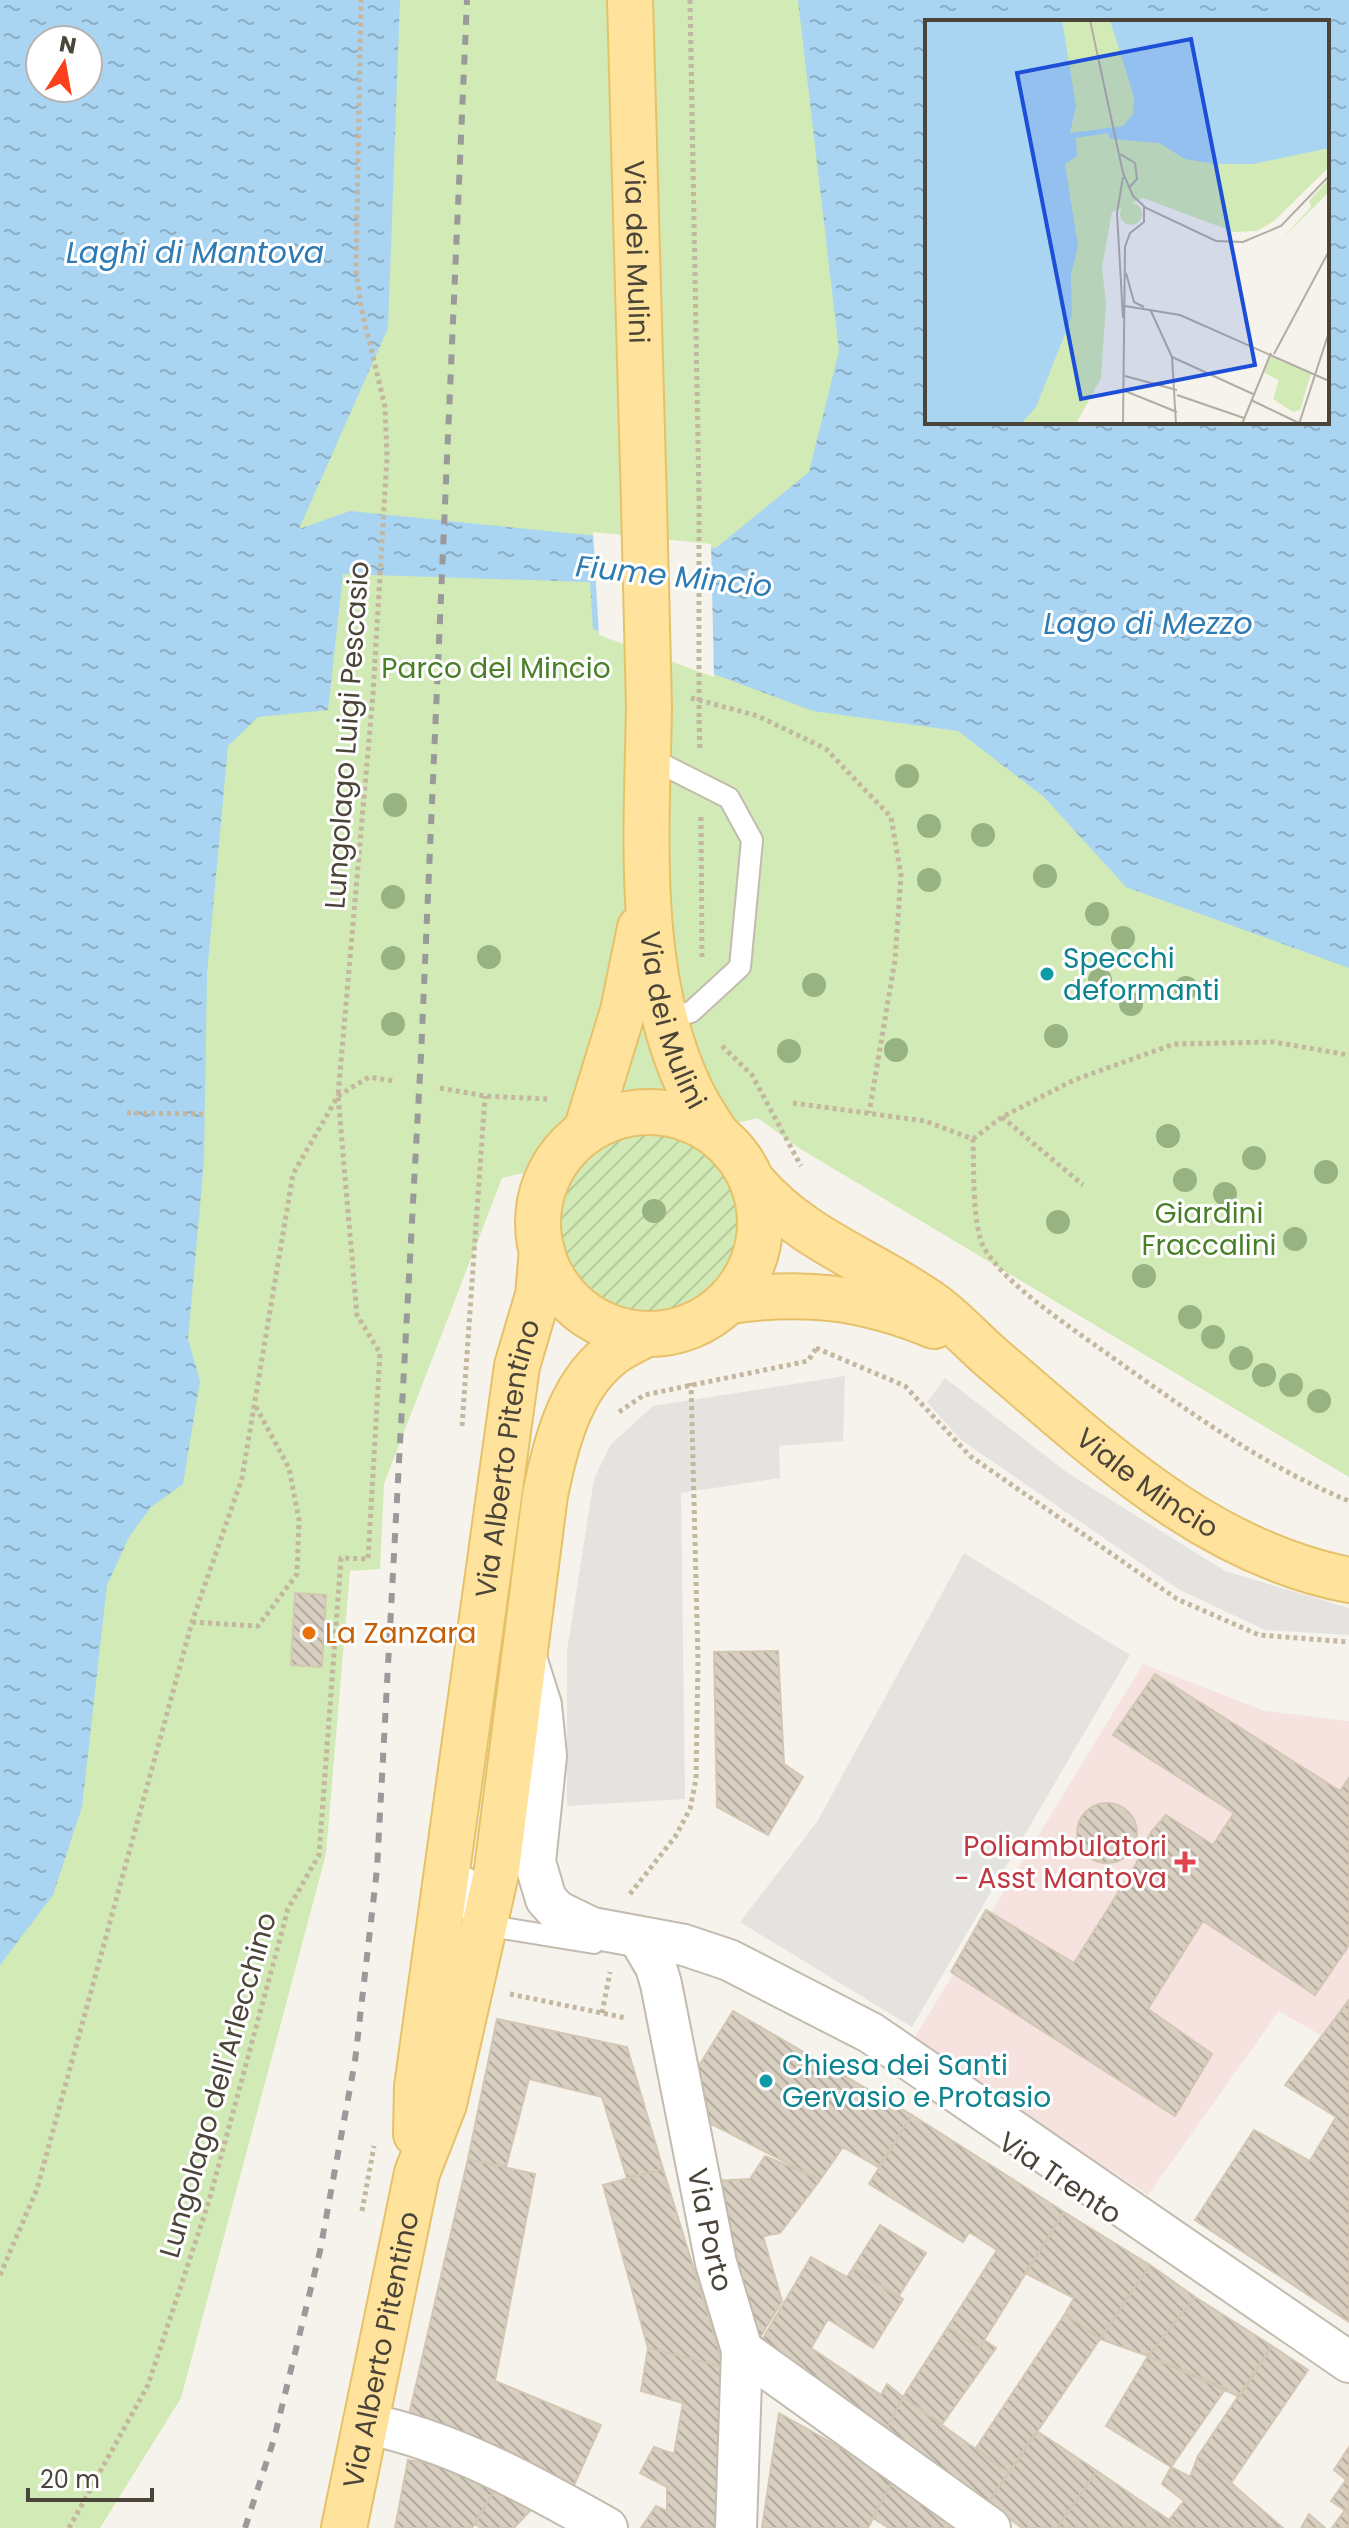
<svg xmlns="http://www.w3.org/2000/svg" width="1349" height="2528" font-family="Poppins,sans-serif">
	<defs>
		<pattern id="garden-furrows" width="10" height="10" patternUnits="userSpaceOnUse" patternTransform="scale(2)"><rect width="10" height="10" fill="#d2eab5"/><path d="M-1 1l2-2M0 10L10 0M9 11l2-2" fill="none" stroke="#b6ca9c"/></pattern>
		<pattern id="water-ripples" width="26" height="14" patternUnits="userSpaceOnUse" patternTransform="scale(2)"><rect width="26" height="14" fill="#a9d4f2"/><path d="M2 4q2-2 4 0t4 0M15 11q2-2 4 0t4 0" fill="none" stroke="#8caec5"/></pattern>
		<pattern id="building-back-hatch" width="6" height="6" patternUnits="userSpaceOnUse" patternTransform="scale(2)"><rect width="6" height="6" fill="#d8cfc1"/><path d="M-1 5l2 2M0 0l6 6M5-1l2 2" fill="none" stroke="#b1aa9e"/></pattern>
	</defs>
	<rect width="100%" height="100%" fill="#f6f3ec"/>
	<path fill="#f6e3e0" d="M1143 1664 1265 1711 1349 1721V2002L1322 2036 1279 2011 1148 2195 913 2040Z"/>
	<path fill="#d2eab5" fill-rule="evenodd" d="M0 0H1349V1477L799 1148 758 1118 502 1178 384 1484 380 1569 350 1571 326 1854 181 2398 100 2528H0ZM927 22H1327V422H927ZM40 40H88V88H40Z"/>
	<path fill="url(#garden-furrows)" d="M560 1223a89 89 0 1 1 178 0a89 89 0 1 1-178 0Z"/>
	<path fill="#e5e3e0" d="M845 1376 843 1441 779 1446 780 1478 681 1493 685 1799 567 1806V1651L594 1479 611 1444 653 1406Z
		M945 1378 1069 1474 1225 1571 1349 1608V1635L1265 1630 1178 1589 960 1439 927 1402Z
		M964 1553 1130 1655 912 2027 740 1922 817 1822Z"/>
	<path fill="url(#water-ripples)" fill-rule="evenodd" d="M0 0H400L388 328 299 529 350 511 716 548 809 472 839 351 798 0H1349V968L1126 887 1044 797 958 731 813 711 593 629 590 582 343 574 328 710 258 717 228 746 207 973 204 1161 188 1339 200 1381 183 1484 151 1507 129 1537 107 1585 82 1807 53 1895 0 1965ZM927 22H1327V422H927ZM40 40H88V88H40Z"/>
	<path fill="#f6f3ec" d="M593 532 711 544 714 677 599 635Z"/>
	<path fill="url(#building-back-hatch)" stroke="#d3c7b4" stroke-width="2" d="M295 1593 326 1595 322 1667 291 1665Z
		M778 1651 784 1764 803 1777 768 1835 717 1807 714 1652Z
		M1155 1674 1340 1791 1349 1778V1945L1315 1995 1203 1921 1148 2009 1212 2054 1175 2116 951 1972 986 1910 1074 1963 1136 1864 1151 1832 1166 1815 1213 1845 1234 1813 1113 1735Z
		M1077 1833a30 30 0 1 1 60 0a30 30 0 1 1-60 0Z
		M1349 2000V2322L1195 2220 1254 2130 1310 2161 1336 2117 1285 2085Z
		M733 2011 912 2115 878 2167 843 2147 820 2180 700 2118 692 2077Z
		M497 2019 627 2047 663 2169 627 2178 602 2097 529 2079 506 2167 468 2159Z
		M912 2115 1064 2212 979 2348 948 2327 997 2250 969 2232 963 2242 869 2184Z
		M765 2156 820 2180 780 2233 763 2236 782 2301 756 2344 714 2181 750 2179Z
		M468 2159 535 2174 495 2381 601 2425 571 2492 409 2415Z
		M663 2169 724 2367 648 2348 603 2185Z
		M1064 2212 1150 2265 1100 2339 1065 2314 1074 2298 1025 2273Z
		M880 2225 926 2253 898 2297 853 2268Z
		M811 2257 847 2277 853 2268 903 2299 873 2348 828 2319 811 2348 881 2395 887 2384 903 2397 886 2429 756 2350Z
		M1150 2265 1195 2297 1148 2356 1100 2339Z
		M1195 2297 1272 2346 1240 2397 1148 2356Z
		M1065 2314 1100 2339 1009 2473 976 2448Z
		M948 2327 979 2348 984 2340 996 2348 942 2424 903 2397Z
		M1272 2346 1308 2370 1231 2483 1198 2456Z
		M648 2348 724 2367 719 2528H641L656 2506 667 2511V2487L640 2473 654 2447 674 2454 683 2403 641 2391Z
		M1148 2356 1226 2388 1171 2467 1106 2426Z
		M903 2397 1009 2473 988 2503 886 2429Z
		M779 2413 894 2478 868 2528H762Z
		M1037 2431 1097 2471 1057 2528H1022L988 2503Z
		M1349 2447V2482L1334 2470Z
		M1198 2456 1231 2483 1283 2528H1181L1169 2520 1184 2501 1162 2484 1171 2467 1190 2477Z
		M408 2460 475 2470 500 2481 472 2528H395Z
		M1097 2471 1169 2520 1179 2527 1057 2528Z
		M894 2478 966 2528H889L873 2518Z
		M1346 2480 1349 2482V2513L1331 2501Z
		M500 2481 540 2500 514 2528H481L475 2524Z
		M1345 2510 1349 2513V2528H1332Z
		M1309 2514 1325 2528H1301Z"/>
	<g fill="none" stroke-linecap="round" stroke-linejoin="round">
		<g stroke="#c2bbae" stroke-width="24">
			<path id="service" d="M648 757 729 798 752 840 740 967 691 1012 667 1018
				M467 1878C463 1900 465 1911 484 1925L594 1943"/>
		</g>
		<g stroke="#c2bbae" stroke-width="44">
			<g id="minor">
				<path d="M525 1655 541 1705 546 1756 535 1862 546 1899 557 1911 592 1928 684 1945 729 1960 871 2033 1349 2362"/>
				<path id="s1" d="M639 1938 656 1967 661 1984 716 2263 742 2350 736 2528"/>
				<path d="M742 2350 990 2528"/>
				<path d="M364 2423C453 2441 529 2484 607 2528"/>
			</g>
		</g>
		<g stroke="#e6c16a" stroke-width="48">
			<g id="primary">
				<path id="s2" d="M630 0 644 504"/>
				<path id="s3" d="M649 707C647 830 635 972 689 1087 696 1103 707 1119 717 1135"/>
				<circle cx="649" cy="1223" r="111"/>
				<path d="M586 1131 623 1011 640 928"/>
				<path id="s4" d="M753 1182C802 1240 873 1262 933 1305 954 1320 972 1341 992 1358 1100 1450 1205 1552 1349 1580"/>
				<path d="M730 1301C805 1290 863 1297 934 1326"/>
				<path id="s5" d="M416 2134 417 2087 517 1366 538 1295 542 1250"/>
				<path id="s6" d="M344 2528 417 2173 444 2104 497 1869 545 1495C555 1447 569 1388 609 1356 619 1347 634 1341 646 1334"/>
			</g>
		</g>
		<path stroke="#c4b79f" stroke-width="5" stroke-dasharray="4 4" stroke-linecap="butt" d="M690 0 699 497
			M577 668 607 676
			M691 698 758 716 826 749 891 817 901 875 895 960 869 1113
			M699 720 700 751
			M701 817 702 959
			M722 1046 752 1075 801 1166
			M440 1088 485 1096 547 1099
			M793 1103 925 1121 973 1139
			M127 1113 205 1114
			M1002 1117 1083 1185
			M973 1139C974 1166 972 1226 984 1248 1006 1285 1065 1323 1099 1348 1177 1403 1260 1465 1349 1501
			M973 1139 1002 1117 1074 1080 1174 1044 1274 1042 1349 1055
			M816 1348 905 1386 970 1456 1177 1599 1259 1635 1349 1642
			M619 1412 644 1395 808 1361 817 1347
			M462 1426 485 1096
			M192 1622 258 1626 297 1574 299 1520 289 1468 256 1407
			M630 1894 675 1837 690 1809 696 1779 698 1660 691 1383
			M510 1994 626 2018
			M602 2013 610 1972
			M362 2211 374 2146
			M0 2275 37 2189 192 1622 242 1478 293 1174 338 1096 369 1077 394 1081
			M69 2528 148 2385 209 2201 288 1909 319 1855 341 1558 368 1559 380 1353 357 1315 338 1096 373 694 387 457 385 407 361 307 356 269 361 0"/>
		<use href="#service" stroke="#fff" stroke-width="20"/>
		<use href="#minor" stroke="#fff" stroke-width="40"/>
		<use href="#primary" stroke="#ffe39c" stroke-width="44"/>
		<path stroke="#9a9a9a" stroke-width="6" stroke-dasharray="10 10" stroke-linecap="butt" d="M245 2528 274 2439 320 2251 355 2061 377 1869 421 1055 467 0"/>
		<g stroke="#e6c16a" stroke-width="48" stroke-linecap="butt">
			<path id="primary-bridge" d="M644 504 649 707"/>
		</g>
		<path stroke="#c4b79f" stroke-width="5" stroke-dasharray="4 4" stroke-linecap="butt" d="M699 497V720"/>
		<use href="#primary-bridge" stroke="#ffe39c" stroke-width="44"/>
	</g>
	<g fill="#97b381">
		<circle cx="907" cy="776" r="12"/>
		<circle cx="395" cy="805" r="12"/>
		<circle cx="929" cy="826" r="12"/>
		<circle cx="983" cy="835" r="12"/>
		<circle cx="1045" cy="876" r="12"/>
		<circle cx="929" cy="880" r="12"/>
		<circle cx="393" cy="897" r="12"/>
		<circle cx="1097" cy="914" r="12"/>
		<circle cx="1123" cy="938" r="12"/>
		<circle cx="489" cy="957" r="12"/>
		<circle cx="393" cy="958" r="12"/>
		<circle cx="1100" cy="980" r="12"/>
		<circle cx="814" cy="985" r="12"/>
		<circle cx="1186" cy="988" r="12"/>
		<circle cx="1131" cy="1004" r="12"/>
		<circle cx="393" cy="1024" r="12"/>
		<circle cx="1056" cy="1036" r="12"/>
		<circle cx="896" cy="1050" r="12"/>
		<circle cx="789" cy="1051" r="12"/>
		<circle cx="1168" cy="1136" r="12"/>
		<circle cx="1254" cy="1158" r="12"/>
		<circle cx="1326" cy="1172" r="12"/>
		<circle cx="1185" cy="1180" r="12"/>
		<circle cx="1225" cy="1194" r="12"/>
		<circle cx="654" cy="1211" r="12"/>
		<circle cx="1058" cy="1222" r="12"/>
		<circle cx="1295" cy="1239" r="12"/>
		<circle cx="1144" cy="1276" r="12"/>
		<circle cx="1190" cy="1317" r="12"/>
		<circle cx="1213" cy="1337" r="12"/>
		<circle cx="1241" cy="1358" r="12"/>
		<circle cx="1264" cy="1375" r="12"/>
		<circle cx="1291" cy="1385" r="12"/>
		<circle cx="1319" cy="1401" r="12"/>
	</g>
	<g fill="#0f9aa8" stroke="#fff" stroke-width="3">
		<circle cx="1047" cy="974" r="8"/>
		<circle cx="766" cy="2081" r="8"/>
	</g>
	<circle fill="#e8710a" stroke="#fff" stroke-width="3" cx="309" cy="1633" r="8"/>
	<path fill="#e0444e" stroke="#fff" stroke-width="3" d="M1181 1850h8v8h8v8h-8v8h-8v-8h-8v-8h8z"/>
	<g text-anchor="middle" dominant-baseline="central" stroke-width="6" stroke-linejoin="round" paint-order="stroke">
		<g font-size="28" fill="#4b4439" stroke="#fff">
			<text stroke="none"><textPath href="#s2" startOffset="252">Via dei Mulini</textPath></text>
			<text transform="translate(347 735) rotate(-86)">Lungolago Luigi Pescasio</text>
			<text stroke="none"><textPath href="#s3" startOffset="316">Via dei Mulini</textPath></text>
			<text stroke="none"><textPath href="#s5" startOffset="682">Via Alberto Pitentino</textPath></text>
			<text stroke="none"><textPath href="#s4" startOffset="498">Viale Mincio</textPath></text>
			<text transform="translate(218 2085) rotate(-74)">Lungolago dell'Arlecchino</text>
			<text transform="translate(1060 2178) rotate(34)">Via Trento</text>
			<text stroke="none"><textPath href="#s1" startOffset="302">Via Porto</textPath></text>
			<text stroke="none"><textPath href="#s6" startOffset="182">Via Alberto Pitentino</textPath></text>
		</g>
		<g font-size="28" fill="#4a7f2a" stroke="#fff">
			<text x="496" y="668">Parco del Mincio</text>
			<text x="1209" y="1213">Giardini<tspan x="1209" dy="32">Fraccalini</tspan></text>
		</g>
		<g font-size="28" fill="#0d838f" stroke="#fff" text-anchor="start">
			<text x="1063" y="958">Specchi<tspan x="1063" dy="32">deformanti</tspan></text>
			<text x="782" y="2065">Chiesa dei Santi<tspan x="782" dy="32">Gervasio e Protasio</tspan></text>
		</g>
		<g font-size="28" fill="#c56008" stroke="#fff" text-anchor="start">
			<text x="325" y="1633">La Zanzara</text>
		</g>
		<g font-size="28" fill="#be3a42" stroke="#fff" text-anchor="end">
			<text x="1167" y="1846">Poliambulatori<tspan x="1167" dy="32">- Asst Mantova</tspan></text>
		</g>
		<g font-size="30" font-style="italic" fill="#2e7ab2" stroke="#fff">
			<text x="195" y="252">Laghi di Mantova</text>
			<text transform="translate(674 576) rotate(6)">Fiume Mincio</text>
			<text x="1148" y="623">Lago di Mezzo</text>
		</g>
	</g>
	<g transform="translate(925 20)">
		<rect width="404" height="404" fill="#f6f3ec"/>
		<path d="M404 159V172L354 222 386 187 384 181Z" fill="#d2eab5"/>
		<path d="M0 0H404V147L349 201 332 211 309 212 218 178 187 192 177 247 181 284 176 358 151 404H0ZM346 336 386 354 375 390 368 392 348 379 354 360 339 353Z" fill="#d2eab5"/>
		<path d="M195 194a11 11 0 1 1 22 0a11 11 0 1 1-22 0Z" fill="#d2eab5"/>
		<path d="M0 0H137L151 86 145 113 198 106 208 94 209 77 185 0H404V128L328 144H289L260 139 234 123 185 119 183 113 151 118 152 136 140 144 153 226 146 255 147 296 111 387 96 404H0Z" fill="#a9d4f2"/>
		<path fill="none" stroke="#b2ada4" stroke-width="2" d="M165 0 198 153 208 176 221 188 291 221 318 222 356 206 404 156M195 134 210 143 212 159 204 168M201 253 209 282 219 287M200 286 255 295 404 361M225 289 247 337 251 404M198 298 192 193 198 157M349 334 404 231M247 337 328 374M200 356 252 370M200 371 252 392M252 375 319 398M326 380 374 403M198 404 200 227 205 213 219 202V187M317 404 346 333M374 404 404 312"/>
		<path fill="#1d4ed8" fill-opacity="0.15" stroke="#1d4ed8" stroke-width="4" d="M266 19 330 345 156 379 92 53Z"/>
		<rect width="404" height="404" fill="none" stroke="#4b4439" stroke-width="4"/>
	</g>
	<g transform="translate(64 64) rotate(11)"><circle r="38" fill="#ffffff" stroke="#b7b4b0" stroke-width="2"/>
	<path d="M0-6L14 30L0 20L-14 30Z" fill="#fc3f1d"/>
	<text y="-12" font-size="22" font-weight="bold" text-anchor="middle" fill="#4b4439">N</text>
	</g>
	<path d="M28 2488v12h124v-12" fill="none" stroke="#4b4439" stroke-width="4"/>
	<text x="40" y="2488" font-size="24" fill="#4b4439" stroke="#ffffff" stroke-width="6" paint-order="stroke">20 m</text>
</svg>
